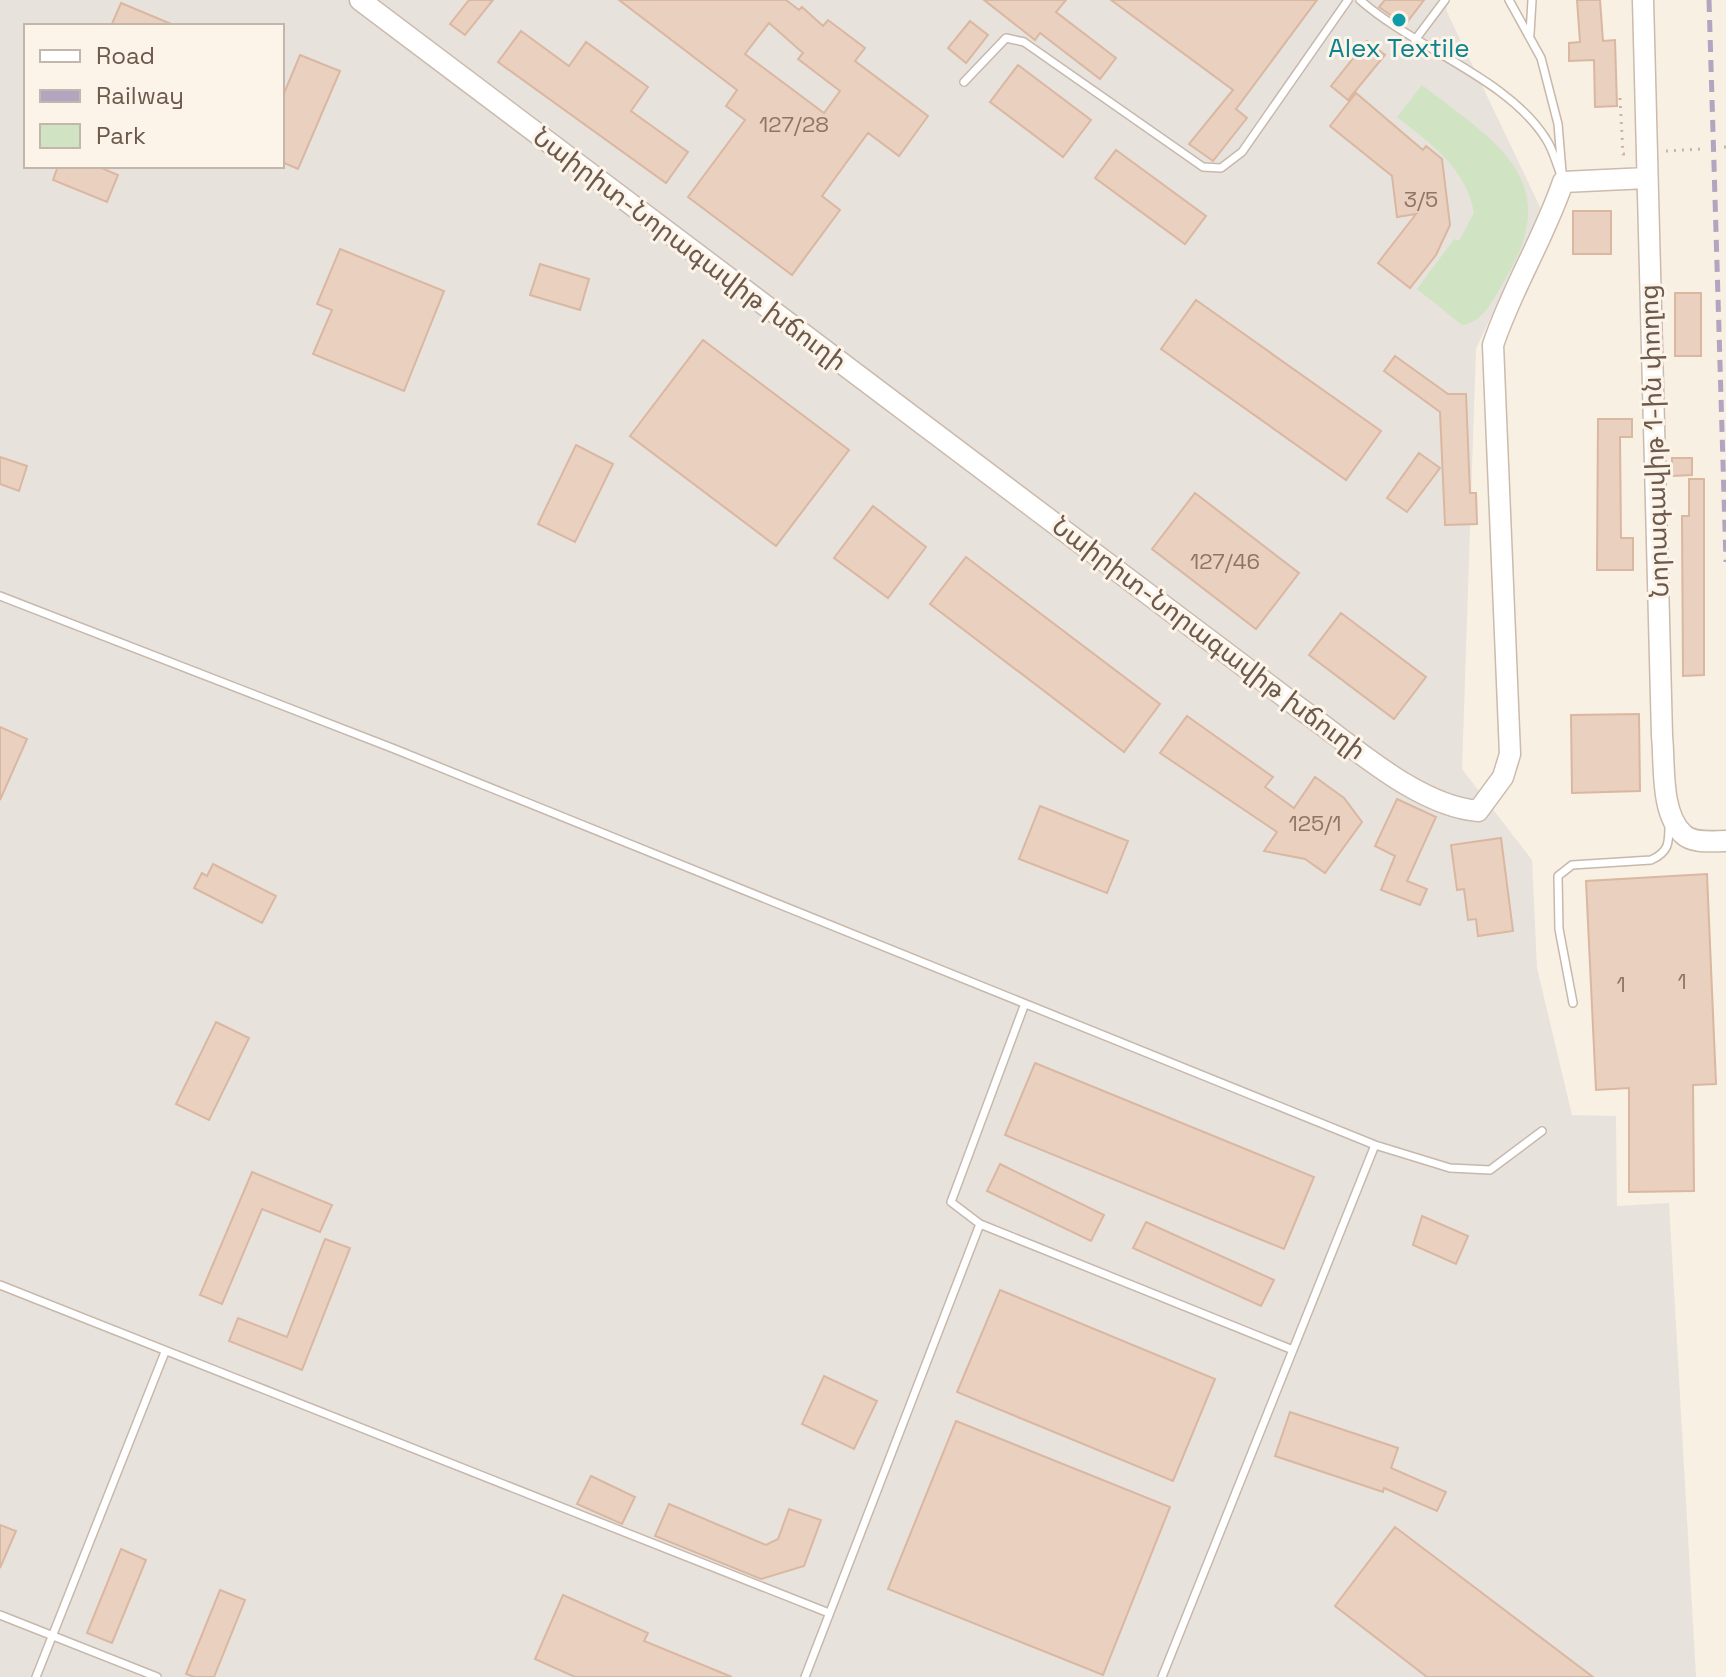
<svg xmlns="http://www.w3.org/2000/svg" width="1726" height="1677" font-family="'Space Grotesk','Noto Sans Armenian',sans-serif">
	<rect width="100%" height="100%" fill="#f8f0e3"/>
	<path fill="#e8e2dd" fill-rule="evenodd" d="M0 0H1446L1447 12 1541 209 1476 349 1462 769 1532 860 1537 968 1572 1115 1616 1116 1617 1206 1669 1203 1696 1677H0ZM26 26H282V166H26Z"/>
	<path fill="#d0e4c3" d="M1422 85C1497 143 1567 180 1503 283 1493 300 1483 323 1462 325L1417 289 1454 239 1459 241 1474 213C1466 168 1431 144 1397 117Z"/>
	<path fill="#ead0be" stroke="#dab7a1" stroke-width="2" fill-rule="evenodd" d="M469 0H493L465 35 450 24Z
		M619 0H786L799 10 802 7 823 26 828 20 865 48 855 61 928 116 899 156 868 133 822 196 840 210 792 275 688 197 745 120 726 106 737 90ZM769 23 803 53 798 59 840 91 824 113 745 54Z
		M984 0H1066L1056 12 1116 58 1100 79 1040 33 1035 40Z
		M1111 0H1317L1236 109 1247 118 1213 161 1189 144 1233 90Z
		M1385 0H1424L1405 25 1379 7Z
		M1577 0H1600L1603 41 1615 40 1617 106 1595 107 1594 60 1569 61V43L1580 42Z
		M121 3 176 26H111Z
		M970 21 988 35 966 63 948 48Z
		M521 31 569 66 586 42 648 87 631 111 688 152 666 183 498 62Z
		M1367 41 1385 55 1348 100 1331 86Z
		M300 55 340 71 298 169 282 162V98Z
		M1018 65 1091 120 1063 157 990 102Z
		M1356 93 1423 150 1426 146 1442 159 1450 225 1436 255 1410 288 1378 263 1416 214 1397 217 1392 176 1330 126Z
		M1116 150 1206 216 1185 244 1095 178Z
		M58 166H97L118 175 107 202 53 180Z
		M1573 211H1611V254H1573Z
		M340 249 444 291 404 391 313 354 332 310 317 304Z
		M540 264 589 279 580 310 530 295Z
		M1675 293H1701V356H1675Z
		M1196 300 1381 431 1346 480 1161 349Z
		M703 340 849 450 776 546 630 436Z
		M1395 356 1448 394H1466L1470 493H1476L1477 524 1445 525 1440 412 1384 371Z
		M1598 419H1632V437H1620L1621 538H1633V570H1597Z
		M576 445 613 464 575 542 538 524Z
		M1419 453 1440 468 1407 512 1387 498Z
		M0 457 27 466 19 491 0 484Z
		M1672 458H1692V475L1672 476Z
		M1689 479H1704V675L1683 676 1682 516H1689Z
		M1195 493 1299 573 1256 629 1152 549Z
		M873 506 926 547 888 598 834 558Z
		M966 557 1160 704 1124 752 930 604Z
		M1341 613 1426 677 1394 719 1309 655Z
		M1639 714 1640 791 1572 793 1571 715Z
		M1187 716 1273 777 1265 787 1294 808 1315 777 1344 798 1362 822 1325 873 1305 859 1264 851 1277 832 1160 753Z
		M0 727 27 739 0 800Z
		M1397 799 1436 817 1407 881 1427 889 1420 905 1381 890 1395 856 1375 846Z
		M1040 806 1128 841 1107 893 1019 859Z
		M1501 838 1513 931 1478 936 1476 919 1468 920 1464 889 1457 890 1451 845Z
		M213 864 276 896 262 923 194 888 202 873 207 876Z
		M1707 874 1716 1084 1693 1085 1694 1191 1629 1192V1088L1596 1090 1586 881Z
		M216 1022 249 1038 209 1120 176 1104Z
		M1035 1063 1314 1177 1284 1249 1005 1135Z
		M1000 1164 1104 1215 1091 1241 987 1191Z
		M252 1172 332 1205 320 1232 262 1209 222 1304 200 1295Z
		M1422 1216 1468 1236 1456 1264 1413 1245Z
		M1146 1222 1274 1280 1261 1306 1133 1248Z
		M325 1239 350 1248 302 1370 229 1341 238 1318 287 1337Z
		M1000 1290 1215 1379 1173 1481 957 1392Z
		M824 1376 877 1401 854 1449 802 1424Z
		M1290 1412 1398 1448 1391 1468 1446 1492 1437 1511 1384 1488 1383 1492 1275 1456Z
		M956 1421 1170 1507 1103 1675 888 1589Z
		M591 1476 635 1497 622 1524 577 1504Z
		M669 1504 766 1545 778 1539 789 1509 821 1520 804 1566 761 1579 655 1536Z
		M0 1525 16 1531 0 1568Z
		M1395 1527 1593 1677H1427L1335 1606Z
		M121 1549 146 1560 112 1643 87 1633Z
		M220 1590 245 1600 214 1677H194L186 1674Z
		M563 1595 648 1633 644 1641 732 1677H575L535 1659Z"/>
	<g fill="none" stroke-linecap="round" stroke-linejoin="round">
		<g stroke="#c7b8ab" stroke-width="10">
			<path id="lane" d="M1360 0C1414 48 1508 78 1546 139 1554 151 1557 167 1563 180
				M1509 0 1541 58 1558 124 1562 172
				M1530 34 1532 0
				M1415 40 1445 0
				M964 82 1006 38 1024 42 1203 167 1221 168 1242 152 1348 0
				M0 596 392 748 1375 1145 1450 1168 1490 1170 1542 1131
				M1573 1003 1559 929 1558 876 1572 865 1651 860C1669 852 1669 843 1669 825
				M1024 1006 951 1202 980 1224 1293 1350
				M0 1285 829 1613
				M0 1615 157 1677
				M36 1677 165 1352
				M805 1677 980 1224
				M1162 1677 1375 1145"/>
		</g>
		<g stroke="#ccbaac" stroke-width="23">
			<path id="secondary" d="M360 0 1302 710C1352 745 1417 806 1478 811L1503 777 1510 754 1493 345C1512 288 1544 238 1563 182L1647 178
				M1643 0 1662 736C1665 764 1660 813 1683 834 1693 844 1713 841 1726 841"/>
		</g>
		<path stroke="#ceb3a2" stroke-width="3" stroke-dasharray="2 6" stroke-linecap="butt" d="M1620 98 1623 154H1629
			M1724 147H1726
			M1666 151 1702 149"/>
		<use href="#lane" stroke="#fff" stroke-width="7"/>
		<use href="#secondary" stroke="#fff" stroke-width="20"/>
		<path stroke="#b3a4bf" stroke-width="5" stroke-dasharray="12 8" stroke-linecap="butt" d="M1709 0 1726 562"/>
	</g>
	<circle fill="#0f9aa8" stroke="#fcf4e8" stroke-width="3" cx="1399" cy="20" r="8"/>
	<g text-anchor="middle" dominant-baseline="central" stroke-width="6" stroke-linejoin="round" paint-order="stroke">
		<g font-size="22" fill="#8c7668">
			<text x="794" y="124">127/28</text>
			<text x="1421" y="199">3/5</text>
			<text x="1225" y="561">127/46</text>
			<text x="1315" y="823">125/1</text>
			<text x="1682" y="981">1</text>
			<text x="1621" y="984">1</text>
		</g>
		<g font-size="26" fill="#0d838f" stroke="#fcf4e8">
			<text x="1399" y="48">Alex Textile</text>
		</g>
		<g font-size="26" fill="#6d584c" stroke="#fcf4e8">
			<text transform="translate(690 249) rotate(37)">Նաիրիտ-Նորագավիթ խճուղի</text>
			<text transform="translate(1654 441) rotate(-92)">Նորագավիթ 1-ին փողոց</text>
			<text transform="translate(1209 638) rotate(37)">Նաիրիտ-Նորագավիթ խճուղի</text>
		</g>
	</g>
	<rect x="24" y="24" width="260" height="144" fill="#fcf4e8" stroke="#c3b6aa" stroke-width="2"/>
	<rect x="40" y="50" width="40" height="12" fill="#ffffff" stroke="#c3b6aa" stroke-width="2"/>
	<text x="96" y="64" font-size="24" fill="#6d584c">Road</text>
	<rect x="40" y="90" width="40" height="12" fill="#b3a4bf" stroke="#c3b6aa" stroke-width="2"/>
	<text x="96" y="104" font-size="24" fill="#6d584c">Railway</text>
	<rect x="40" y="124" width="40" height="24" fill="#d0e4c3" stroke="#c3b6aa" stroke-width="2"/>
	<text x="96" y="144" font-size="24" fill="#6d584c">Park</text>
</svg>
